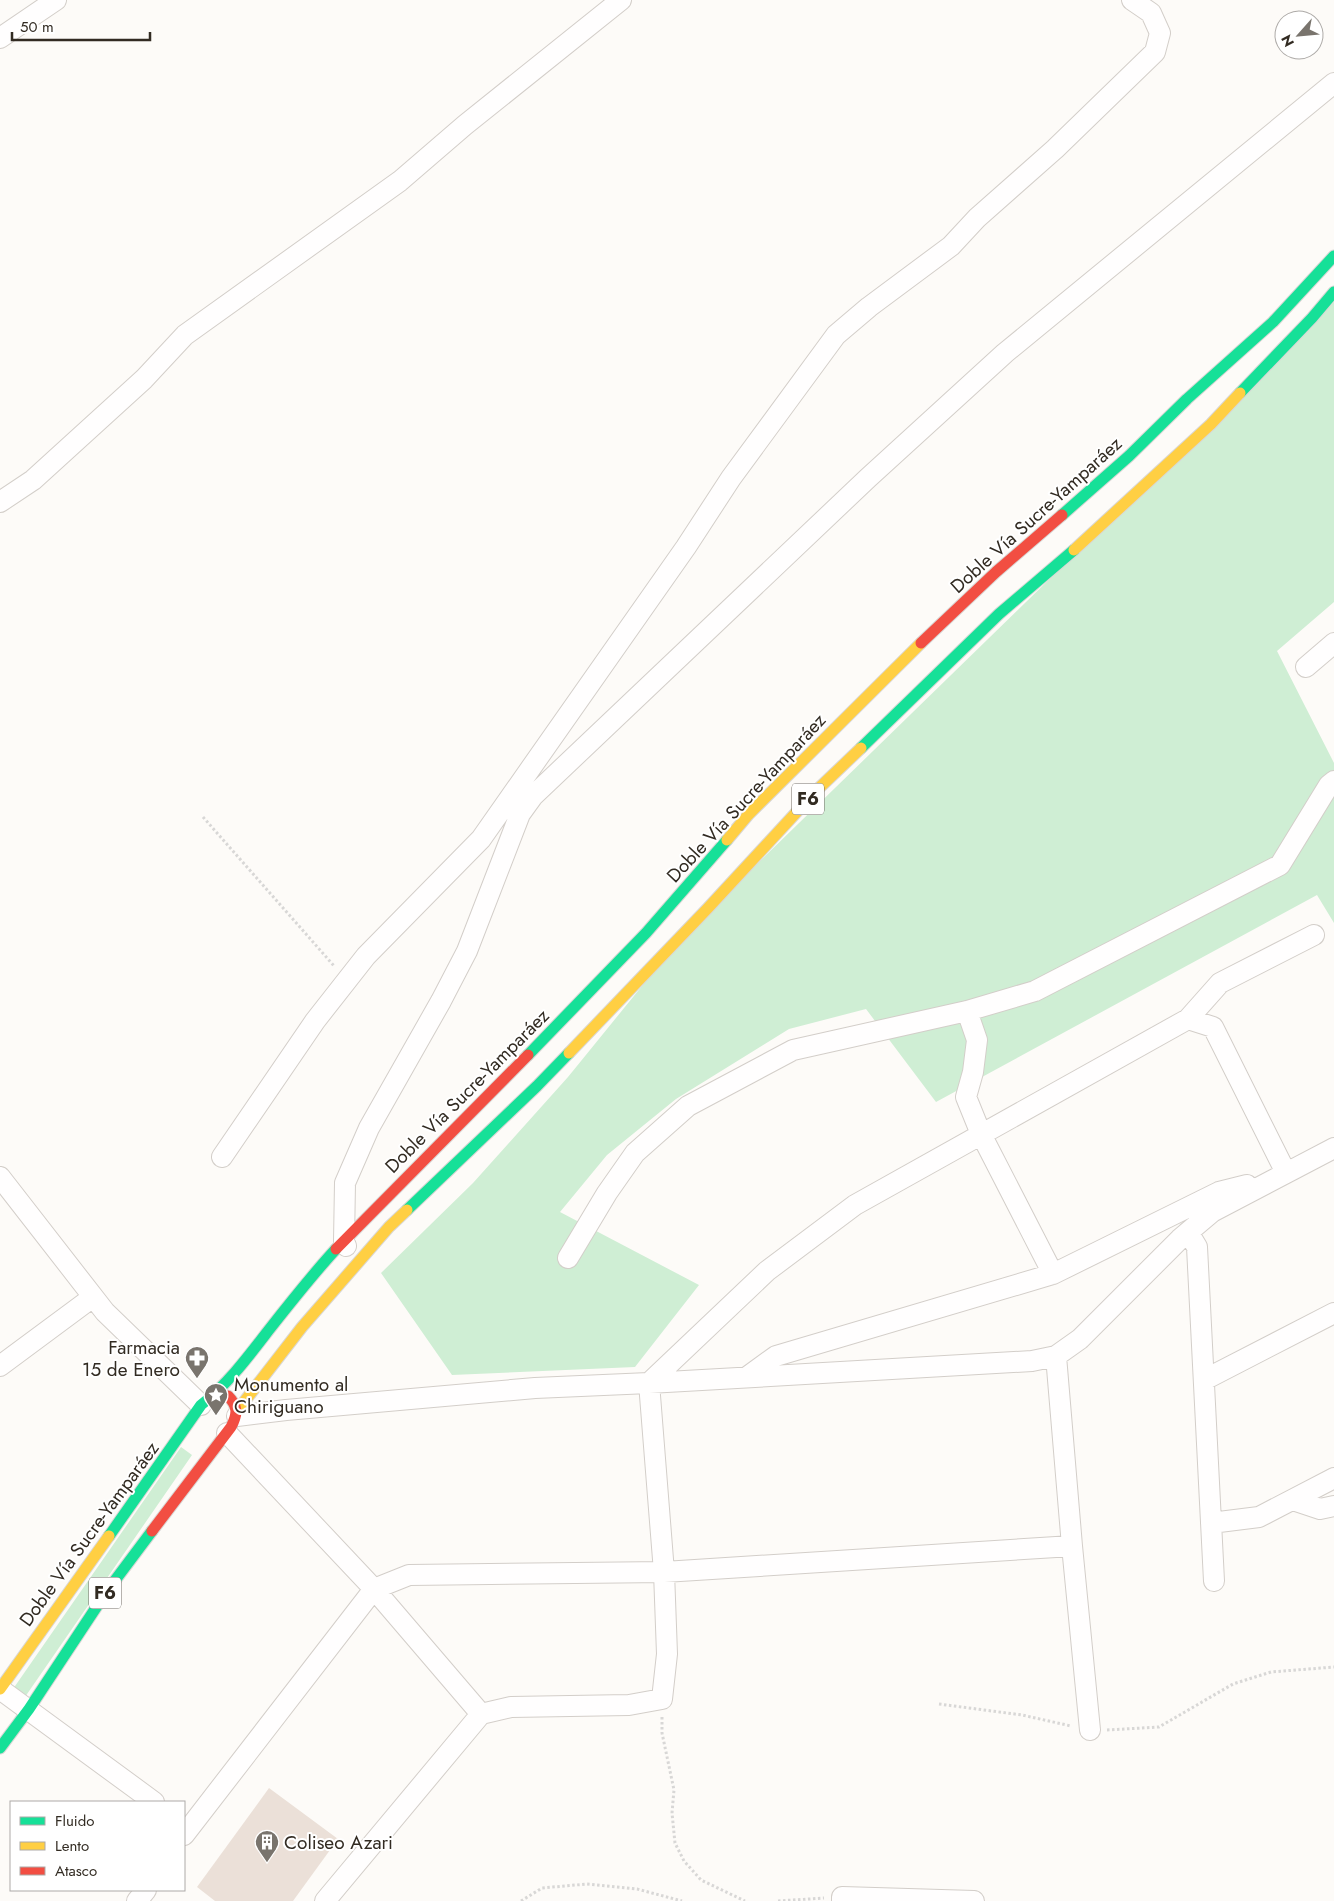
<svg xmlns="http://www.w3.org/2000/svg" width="1334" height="1901" font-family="Jost,sans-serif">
	<rect width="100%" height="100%" fill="#fdfbf8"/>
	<path fill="#cfeed4" d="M1334 302V602L1277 651 1334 763V923L1317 895 936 1102 866 1009 789 1029 676 1099 607 1155 560 1212 699 1285 635 1367 452 1375 381 1273 473 1183 568 1077 681 938Z
		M181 1447 192 1455 25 1697 13 1689Z"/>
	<path fill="#ebe0d8" d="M269 1788 338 1839 293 1901H215L197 1887Z"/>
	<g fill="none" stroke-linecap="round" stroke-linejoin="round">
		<g stroke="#d3cec9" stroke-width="22">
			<path id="street" d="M0 38 56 0
				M0 502 33 480 144 379 185 335 400 181 465 125 621 0
				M1306 667 1334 643
				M967 1011 977 1040 973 1072 966 1097 981 1134 1053 1274
				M1188 1019 1220 983 1314 935
				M222 1157 315 1021 366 956 481 839 686 547 731 478 836 335 869 307 951 246 977 218 1055 149 1155 52 1160 33 1151 13 1132 0
				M0 1177 105 1312 201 1405
				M1188 1232 1197 1247 1214 1581
				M346 1246 344 1241 345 1183 369 1128 441 1001 467 951 520 814 533 796 868 478 1005 353 1334 83
				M568 1258 607 1193 635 1153 688 1106 793 1050 967 1011 1035 991 1280 865 1329 785 1334 781
				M1056 1356 1072 1546 1090 1730
				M0 1366 93 1297
				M747 1377 776 1356 1053 1274 1219 1192 1247 1185
				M1204 1380 1334 1313
				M237 1416 286 1410 535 1388 649 1383 1032 1361 1056 1356 1080 1339 1180 1239 1212 1212 1334 1148
				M227 1433 374 1589 481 1714
				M1293 1500 1320 1509 1334 1506
				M1211 1523 1259 1517 1334 1478
				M0 1689 154 1802
				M184 1835 374 1589 409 1575 664 1572 1072 1546
				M137 1901 146 1890
				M325 1901 481 1714 511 1707 629 1705 662 1699 667 1654 664 1572 649 1383 767 1271 855 1205 1188 1019 1213 1027 1286 1173
				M842 1901V1897L974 1901"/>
		</g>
		<g stroke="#d9d7d5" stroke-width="13">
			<path id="fast" d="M1240 393 1312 318 1334 292
				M1062 515 1129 456 1187 399 1273 322 1334 256
				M861 748 999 614 1074 550
				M528 1055 646 933 727 840
				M407 1210 537 1086 569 1053
				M109 1536 201 1405C227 1385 248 1357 268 1331 290 1303 312 1275 336 1249
				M0 1748 29 1709 107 1591 152 1531"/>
		</g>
		<g stroke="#d9d7d5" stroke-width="13">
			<path id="slow" d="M1074 550 1211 424 1240 393
				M727 840 748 815 921 643
				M569 1053 708 908 817 790 861 748
				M237 1411 302 1327 389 1227 407 1210
				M0 1689 109 1536"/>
		</g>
		<g stroke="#d9d7d5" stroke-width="13">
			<path id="jam" d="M921 643 996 572 1062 515
				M336 1249 528 1055
				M152 1531 231 1427C238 1414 238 1406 228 1396"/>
		</g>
		<path stroke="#d8d7d6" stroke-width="3" stroke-dasharray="2.5 2.5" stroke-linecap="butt" d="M203 817 335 967
			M939 1704 1022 1715 1071 1726
			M662 1717V1733L674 1790 672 1813 675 1843 684 1861 701 1880 745 1901
			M1107 1730 1159 1727 1233 1684 1271 1672 1334 1667
			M521 1901 542 1888 587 1884 637 1889 682 1901
			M778 1901 824 1898"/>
		<use href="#street" stroke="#fffefe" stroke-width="20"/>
		<use href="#fast" stroke="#16e098" stroke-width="11"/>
		<use href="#slow" stroke="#ffcf43" stroke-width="11"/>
		<use href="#jam" stroke="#f24e42" stroke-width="11"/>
	</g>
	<defs>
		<g id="pharmacy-pin" transform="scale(1.25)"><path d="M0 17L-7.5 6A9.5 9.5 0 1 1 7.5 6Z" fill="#79746d" stroke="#fff"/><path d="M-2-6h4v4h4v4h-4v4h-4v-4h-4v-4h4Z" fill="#fff"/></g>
		<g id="sight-pin" transform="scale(1.25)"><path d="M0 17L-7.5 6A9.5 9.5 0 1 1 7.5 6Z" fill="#79746d" stroke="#fff"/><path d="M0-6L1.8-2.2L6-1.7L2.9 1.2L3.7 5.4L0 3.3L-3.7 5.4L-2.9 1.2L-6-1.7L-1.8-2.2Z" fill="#fff"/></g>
		<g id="building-pin" transform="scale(1.25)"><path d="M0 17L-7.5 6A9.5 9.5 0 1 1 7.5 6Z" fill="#79746d" stroke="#fff"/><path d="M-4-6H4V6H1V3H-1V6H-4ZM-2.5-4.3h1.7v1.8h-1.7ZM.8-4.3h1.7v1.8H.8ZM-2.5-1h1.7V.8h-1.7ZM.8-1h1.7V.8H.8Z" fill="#fff"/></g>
	</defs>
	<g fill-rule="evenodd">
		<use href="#pharmacy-pin" x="197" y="1358"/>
		<use href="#sight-pin" x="216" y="1395"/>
		<use href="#building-pin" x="267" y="1842"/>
	</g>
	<g text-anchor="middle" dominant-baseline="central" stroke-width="4" stroke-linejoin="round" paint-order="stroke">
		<g fill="#fff" stroke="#706b64" stroke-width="1">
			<rect x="792" y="783.5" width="32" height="31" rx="4"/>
			<rect x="89" y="1577.5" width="32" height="31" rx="4"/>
		</g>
		<g font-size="18" font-weight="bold" fill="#322b22">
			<text x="808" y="799">F6</text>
			<text x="105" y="1593">F6</text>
		</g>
		<g font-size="19" fill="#322b22" stroke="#fff">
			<text transform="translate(1036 515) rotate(-42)">Doble Vía Sucre-Yamparáez</text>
			<text transform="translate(746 798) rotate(-47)">Doble Vía Sucre-Yamparáez</text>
			<text transform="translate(467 1091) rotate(-45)">Doble Vía Sucre-Yamparáez</text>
			<text transform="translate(89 1534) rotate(-54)">Doble Vía Sucre-Yamparáez</text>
		</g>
		<g font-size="19" fill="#322b22" stroke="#fff" text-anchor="start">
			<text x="180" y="1347" text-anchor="end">Farmacia<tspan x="180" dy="22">15 de Enero</tspan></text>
			<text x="234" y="1384">Monumento al<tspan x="234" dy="22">Chiriguano</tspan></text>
			<text x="284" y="1842">Coliseo Azari</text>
		</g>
	</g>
	<rect x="10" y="1801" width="175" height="90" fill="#ffffff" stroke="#adaaa7"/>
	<rect x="20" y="1817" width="25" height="8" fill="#16e098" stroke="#adaaa7"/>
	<text x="55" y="1826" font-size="15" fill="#322b22">Fluido</text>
	<rect x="20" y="1842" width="25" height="8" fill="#ffcf43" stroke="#adaaa7"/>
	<text x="55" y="1851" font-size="15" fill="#322b22">Lento</text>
	<rect x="20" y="1867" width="25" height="8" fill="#f24e42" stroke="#adaaa7"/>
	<text x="55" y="1876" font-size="15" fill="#322b22">Atasco</text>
	<g transform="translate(1299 35) rotate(243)"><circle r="24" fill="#ffffff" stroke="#adaaa7"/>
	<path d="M0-4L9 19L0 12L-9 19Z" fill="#79746d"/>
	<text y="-8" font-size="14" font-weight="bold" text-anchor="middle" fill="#322b22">N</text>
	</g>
	<path d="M12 32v8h138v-8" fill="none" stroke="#322b22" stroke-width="2.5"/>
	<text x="20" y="32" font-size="15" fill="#322b22" stroke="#ffffff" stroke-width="4" paint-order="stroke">50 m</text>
</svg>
